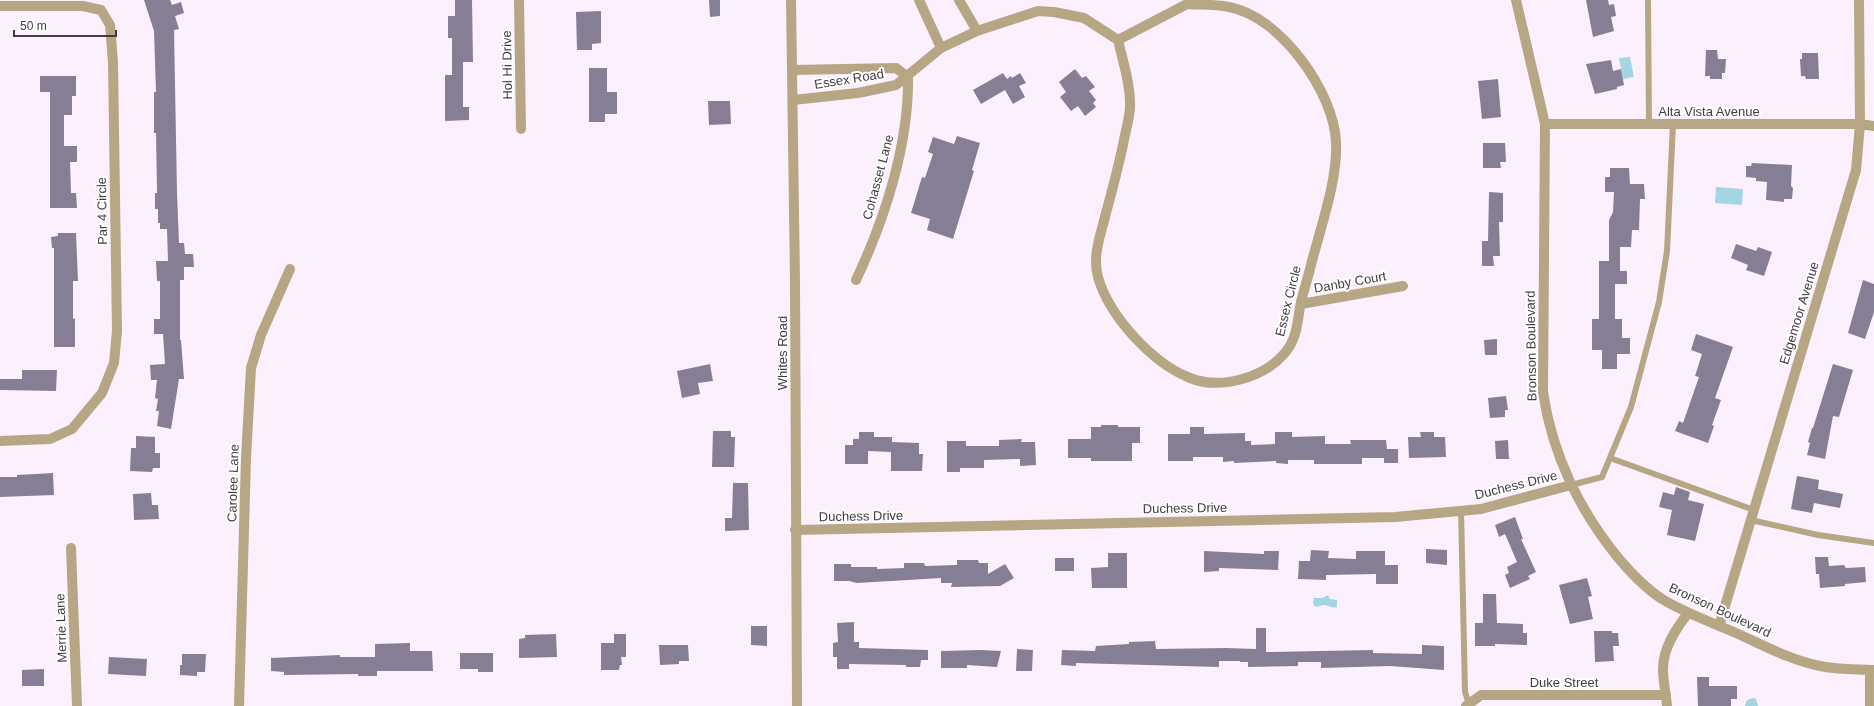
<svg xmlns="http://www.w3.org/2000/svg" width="1874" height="706" font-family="Helvetica,sans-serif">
	<rect width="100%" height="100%" fill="#fdf0fe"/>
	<path fill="#a3d5e2" d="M1630 57 1634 77 1623 79 1619 58Z
		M1716 187 1743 189 1742 205 1715 203Z
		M1328 595 1330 599 1337 600V607C1332 609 1329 605 1324 605 1320 605 1319 608 1314 606L1313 602 1314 598H1322Z
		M1753 698 1756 699 1758 706H1745L1747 700Z"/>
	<path fill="#867e95" d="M144 0H170L172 5 181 2 184 13 175 16 179 29 174 30 177 193 179 243H184L185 254H193L194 267H184V280H180V340H181L184 379H179L171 429 157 426 159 411H156L158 399 155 398 157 380H151L150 365 165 364 163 334H154V319H160V281H157L156 261H168L167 229H160V223H158V209H155V193H157L156 133H154V92H156L154 31Z
		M455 0H472L473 62H463V107H469V120L445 121V75H452V38H448V16H455Z
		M709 0H720V16L710 17Z
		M1586 0H1608L1609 5 1614 4 1616 16 1611 17 1614 31 1593 37Z
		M601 11V43L592 44V50H577L576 12Z
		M1706 50H1717L1718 59H1726L1725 73H1722V79H1710V76H1705Z
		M1802 53H1818L1819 79H1806L1805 76H1801L1800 59H1802Z
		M1611 60 1613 71 1621 69 1624 85 1617 87V89L1595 94 1586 64Z
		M589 68H607V92H617V114H605V122H589Z
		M1075 69 1082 78 1086 76 1095 87 1089 91 1096 100 1093 103 1096 107 1085 116 1078 106 1071 111 1060 97 1066 92 1059 82Z
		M1003 73 1007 79 1011 76 1012 78 1020 73 1026 83 1019 86 1025 97 1013 104 1005 90 981 104 973 90Z
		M40 76H76V96H72V115H64V146H77V162H70L71 193H76L77 208H50V92H40Z
		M1498 79 1501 117 1482 119 1478 81Z
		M708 101H730L731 124 709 125Z
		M957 136 980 143 972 170 974 171 953 239 927 230 930 219 911 213 922 177 925 178 933 154 928 152 933 137 954 144Z
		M1483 143H1505L1506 162H1500L1501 168H1483Z
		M1752 163 1792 165 1791 186 1793 188 1792 199H1784V202L1766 200 1767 182 1756 181V178L1746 177V166H1751Z
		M1610 168H1629L1630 184H1644L1645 199H1640L1639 230H1632L1631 247H1620V271H1627V284H1615V319H1622V338H1630V354H1617V369H1602V350H1592V319H1599V261H1609V220L1613 212 1614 192H1605V177H1610Z
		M1489 192 1503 193V222H1499L1500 256H1493L1494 266H1482V241H1488Z
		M58 233H76L78 281H73V319L75 318V347H54V248H52L51 237 58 236Z
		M1736 244 1756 251 1758 247 1772 252 1764 276 1746 270 1748 265 1731 258Z
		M1863 280 1874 284V312L1865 339 1848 333Z
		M1696 334 1733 347 1715 398 1721 400 1712 425 1714 426 1708 443 1675 431 1679 421 1683 423 1699 377 1695 376 1702 354 1691 350Z
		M1497 339V355H1485L1484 340Z
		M710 364 713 381 698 383 700 394 682 398 677 371Z
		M1833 364 1853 370 1839 417 1833 416 1825 459 1807 455 1810 443 1808 442 1812 428H1813Z
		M22 370H57L56 391 0 390V379H22Z
		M1506 396 1508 410H1505V417L1490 418 1488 398Z
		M1101 425H1118V427H1140V443H1132V461H1091V458H1068V439H1091V427H1101Z
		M1190 427H1204V434L1245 433V441H1251V445L1275 444V432H1292V437L1325 436V444H1351L1350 440H1386L1387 449H1398V463H1384V458H1362V464H1314V460H1288V464L1276 463V461L1234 463V461L1223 462V457H1193V461H1168V434H1190Z
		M713 431H731V437H735L734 467H712Z
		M859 432H874V437H892V442L919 443V454H923L922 471H891V452L868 451V464H845V445H853V439H859Z
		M1420 432H1434V437H1445L1446 457 1409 458 1408 437H1421Z
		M136 436 155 437V453H160V468H153L152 472 130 471 131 448H136Z
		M1022 439 1021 442H1035L1036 465 1020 466V459L984 460V468H960V472H947V441H966V446H999V440Z
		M1508 440 1509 459H1496L1495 441Z
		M53 473 54 495 0 497V477H17V475Z
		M1797 476 1819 480 1818 489 1843 494 1840 508 1814 503 1812 513 1791 509Z
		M733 483H748L749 530 725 531V518H732Z
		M1676 487 1690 492 1688 500 1704 504 1695 541 1667 535 1672 510 1659 507 1663 492 1674 495Z
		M151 493 152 505H158L159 519 134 520 133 494Z
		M1515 517 1523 539H1521L1536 572 1528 576 1530 579 1510 588 1505 575 1509 573 1507 567 1517 562 1505 534 1499 537 1495 525Z
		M1426 549 1447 550V565L1426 563Z
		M1311 550 1329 551 1328 558 1356 559V551H1385V565H1398V584H1376V574L1326 575V580L1298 579 1299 561H1310Z
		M1204 551 1264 554V551H1279L1278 570 1219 568V571L1204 572Z
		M1108 553H1127V588H1092L1091 568 1108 567Z
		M1815 557H1828L1829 566 1844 565 1846 568 1865 567 1866 582 1845 584V586L1820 588 1819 574H1816Z
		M1055 558H1074V571H1055Z
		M957 560H978L979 563H988V574L1005 564 1014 578 1000 586 951 587 952 583H941V578L857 583 849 581H834V564H851V567H877V569L904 568V563H924L925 566 957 565Z
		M1587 578 1592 596 1588 597 1593 619 1570 624 1559 585Z
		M1483 594H1496L1497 623 1523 624V633H1527V645L1495 644V646H1475V623H1483Z
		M854 622V642H859V648L928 650V660H921L920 667H906V665L849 664V669H837V657H833V643L838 642 837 623Z
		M751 626H767V646L751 645Z
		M1256 628H1266V652L1373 650V653L1422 654V645L1444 646V670L1390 666 1321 668V662H1298V666L1248 667V662H1240V661H1219V667L1076 663V666L1061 665 1062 650 1095 651 1096 646 1129 644V642L1155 641 1156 649 1226 648 1256 649Z
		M1594 631H1612V633H1618L1619 646H1613L1614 661 1595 662Z
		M556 634 557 657 519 658V639L525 638V635Z
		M614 634H626V657H621L622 665H620L619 670H601V643H614Z
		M410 643V651H432L433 671H377V676H358V674L284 675V672L271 671V658L340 655V657H375V644Z
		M659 645H688L689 661H679V664L660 665Z
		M1017 649 1033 650 1032 671H1016Z
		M981 650 1001 651 997 667 967 665V668H941V651Z
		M460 653H493V672H478V669H460Z
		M182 654H206L205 672H197V676L180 675V665H182Z
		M109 657 147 659 146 676 108 674Z
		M44 669V686H22V670Z
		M1697 677H1709V686H1737V699H1731V706H1698Z"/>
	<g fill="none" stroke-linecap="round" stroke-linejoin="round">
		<path stroke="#b6a683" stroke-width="6" d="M1648 0 1649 124
			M1610 458 1754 510
			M1571 485 1602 477 1631 407 1659 302 1667 251 1673 124
			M1461 510 1465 692 1469 704
			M1751 520 1818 535 1874 543"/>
		<path stroke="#b6a683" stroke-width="10" d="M519 0 521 129
			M919 0 941 48
			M959 0 977 31
			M1516 0 1545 124 1543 392C1552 454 1580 512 1620 560 1632 574 1645 588 1662 599 1685 613 1711 622 1736 633 1763 645 1790 660 1820 666 1838 670 1856 669 1874 670
			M1187 4C1200 5 1215 4 1229 7 1280 16 1334 92 1336 142 1338 180 1320 229 1311 265 1308 277 1304 290 1301 302 1297 321 1298 338 1284 354 1263 378 1220 390 1190 378 1152 363 1109 316 1098 277 1092 255 1101 234 1106 213 1112 191 1118 168 1123 145 1125 133 1129 121 1130 108 1131 86 1123 62 1118 40Z
			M0 6H83L101 10 110 25 113 62 117 331 114 363 102 393 72 429 50 439 0 441
			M792 70 896 68 908 77
			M793 100 858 93 896 85 941 48 977 31 1038 11 1054 12 1084 18 1118 40
			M1545 124H1860L1874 126
			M856 280C885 219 909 144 908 77
			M1301 304 1403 286
			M795 530 1395 517 1481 509 1571 485
			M71 548 77 706
			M1719 626 1856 170 1860 124 1859 0
			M1870 670V706
			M239 706 246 458 251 368 261 335 290 269
			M1466 706 1481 695H1666
			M1667 706C1666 694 1663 681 1663 669 1663 648 1676 629 1688 613"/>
		<path stroke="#b6a683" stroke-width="10" d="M791 0 795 281 797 706"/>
	</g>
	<g text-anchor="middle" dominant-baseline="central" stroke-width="4" stroke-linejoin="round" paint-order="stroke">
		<g font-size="13" fill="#423a42" stroke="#fff">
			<text transform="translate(507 65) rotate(-91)">Hol Hi Drive</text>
			<text transform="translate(849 79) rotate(-9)">Essex Road</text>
			<text x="1709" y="111">Alta Vista Avenue</text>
			<text transform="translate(878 177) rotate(-75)">Cohasset Lane</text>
			<text transform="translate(102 211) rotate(-91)">Par 4 Circle</text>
			<text transform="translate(1350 282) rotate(-10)">Danby Court</text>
			<text transform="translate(1288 301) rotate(-76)">Essex Circle</text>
			<text transform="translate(1799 313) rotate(-73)">Edgemoor Avenue</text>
			<text transform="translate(1531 346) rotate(-91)">Bronson Boulevard</text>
			<text transform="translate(782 353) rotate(-90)">Whites Road</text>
			<text transform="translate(233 483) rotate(-88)">Carolee Lane</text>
			<text transform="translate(1516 485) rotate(-14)">Duchess Drive</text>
			<text transform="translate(1185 508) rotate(-1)">Duchess Drive</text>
			<text transform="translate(861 516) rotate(-1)">Duchess Drive</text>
			<text transform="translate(1720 610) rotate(25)">Bronson Boulevard</text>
			<text transform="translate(61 628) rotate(-92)">Merrie Lane</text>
			<text x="1564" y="682">Duke Street</text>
		</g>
	</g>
	<path d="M14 30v6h102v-6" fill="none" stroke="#423a42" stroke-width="2"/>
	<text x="20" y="30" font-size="12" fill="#423a42" stroke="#ffffff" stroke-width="3" paint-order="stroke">50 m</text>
</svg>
